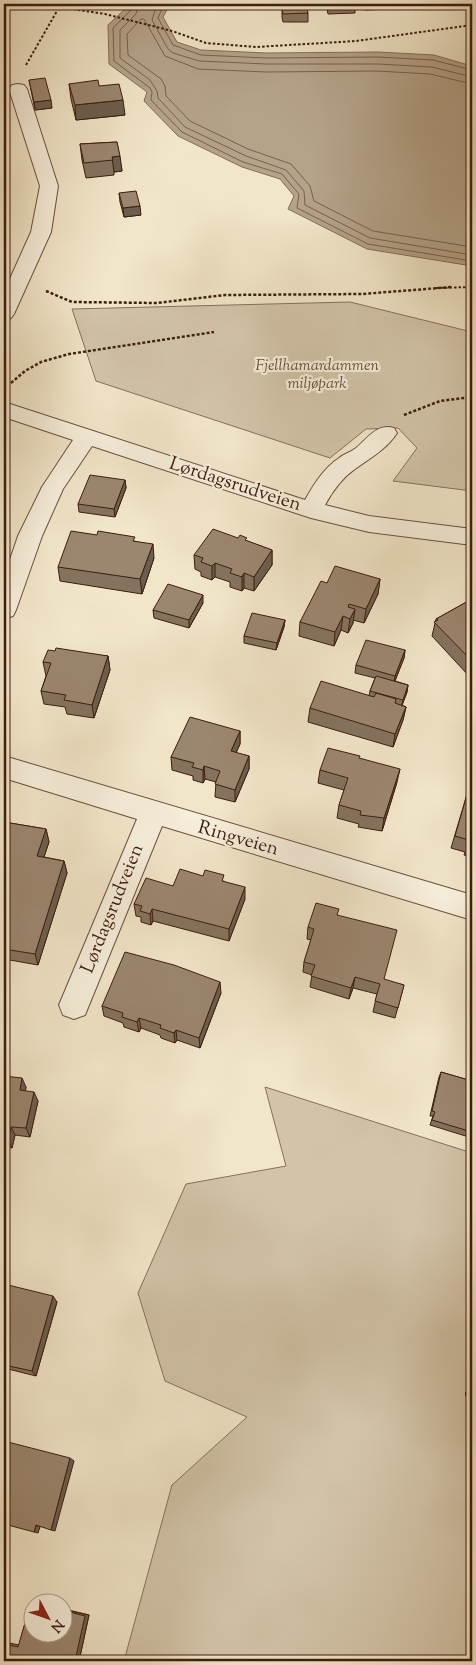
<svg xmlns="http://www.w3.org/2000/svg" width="476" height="1665" font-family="'Sorts Mill Goudy',serif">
	<rect width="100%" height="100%" fill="#f2e6c9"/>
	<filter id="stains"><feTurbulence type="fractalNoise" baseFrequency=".004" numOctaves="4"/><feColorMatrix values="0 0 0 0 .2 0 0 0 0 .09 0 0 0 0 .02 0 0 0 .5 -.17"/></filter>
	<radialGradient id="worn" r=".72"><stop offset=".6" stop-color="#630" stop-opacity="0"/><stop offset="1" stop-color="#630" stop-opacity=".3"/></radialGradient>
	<path fill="#d3c4a9" stroke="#88705c" d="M350 302 472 332V491L393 481 417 448 398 428 366 429 330 458 96 381 72 309Z
		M265 1087 472 1153V1657L465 1661H124L172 1485 247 1417 165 1381 138 1293 186 1184 286 1166Z"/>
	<path fill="#b4a289" stroke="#846d58" d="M128 4H170L163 17 177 42 201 50 266 53 378 52 434 55 472 66V266L367 249 288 209 294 196 280 179 242 167 178 136 144 101 147 92 109 64 108 25 127 7Z"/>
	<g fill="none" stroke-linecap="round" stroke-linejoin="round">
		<path stroke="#78604c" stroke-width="1" d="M132 4 131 10 113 28 114 61 150 88 152 92 151 100 182 132 243 162 282 174 299 194 297 208 368 244 472 261
			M139 4 136 14 120 30V58L150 80 157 91 158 98 185 127 246 156 286 170 304 191 305 205 370 238 472 255
			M157 4 152 20 168 49 173 53 199 61 266 64H378L432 67 472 77
			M164 4 158 18 173 45 201 55 266 58 378 57 433 60 472 70
			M472 84 430 74 377 71 266 72 198 69 165 56 144 19H141L127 34 128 55 161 79 165 86 166 96 190 121 248 149 291 164 310 186 314 201 373 231 472 247"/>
		<g stroke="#6a4f3d" stroke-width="2">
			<path id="minor" d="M18 84 24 85 27 89 58 186 51 232 14 314 11 318 4 320V292L31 232 40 186 9 89 12 85Z
				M4 402 305 500C314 484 324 468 339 458 344 454 351 452 356 448 368 438 377 423 394 428L397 433C387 449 370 458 355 469 342 478 332 492 325 505L369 516 472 529V545L369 532 311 518 92 446 63 489 42 536 16 610 13 616 4 619V577L18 536 42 487 73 440 4 417Z
				M4 756 472 895V920L162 826 85 1015 74 1019 63 1015 59 1005 137 819 4 778Z"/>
		</g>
		<path stroke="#3d1d0e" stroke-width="2" stroke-dasharray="2.5 2" stroke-linecap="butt" d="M60 7 105 14 172 31 206 43 256 47 356 41 472 25
			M26 65 61 4
			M436 288 472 287"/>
		<path stroke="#3d1d0e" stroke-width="2.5" stroke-dasharray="3 2" stroke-linecap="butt" d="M46 291 72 302 157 303 225 295 362 294 452 287
			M11 383 25 371 41 362 69 354 214 332
			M404 415 440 401 472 397"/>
		<path stroke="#3d1d0e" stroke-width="4" stroke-dasharray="5 3" stroke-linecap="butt" d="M465 1394H472"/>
		<use href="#minor" fill="#f7efdc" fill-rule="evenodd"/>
	</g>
	<path fill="#85735f" stroke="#3d1d0e" d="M326 4H355V13L328 14Z
		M364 4H392L391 9 365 10Z
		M282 8 308 13V22H283L282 17Z
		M29 80 52 108 35 110Z
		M69 84 99 86 125 115 76 120 71 99Z
		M117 142 122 171 114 172V175L86 178 82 160 80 144Z
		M119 193 141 215 124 217 120 202Z
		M125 480 126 488 115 517 79 512 78 504Z
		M135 541 154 558 142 594 60 581 58 567Z
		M247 541 272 550V565L254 591 244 588 242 591 230 587V582L215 577 212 580 201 576V572L195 569 194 555Z
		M380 579 378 594 364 623 353 620V623L348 633 341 630 334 646 299 636 300 622 327 583Z
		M472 599V676L470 674 468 675 432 636 436 619Z
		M203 603 189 628 154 618 153 610Z
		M285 620 284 627 276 650 244 643V636Z
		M405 650 404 658 395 681 408 685 407 692 402 705 406 707 403 720 393 747 308 722 310 708 369 696 370 691 375 678 355 673 356 665Z
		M55 651 108 656 110 670 94 718 67 714 65 707 44 704 41 691 46 676 43 662Z
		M240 731V744L236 753 249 756V769L235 802 215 797 216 782 205 779 203 783 193 780V776L172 770 171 757Z
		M359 759 397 782 382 831 358 827 359 824 337 818 339 805 344 790 318 783 320 770Z
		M468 791 472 792V857L464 855 465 852 451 848Z
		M4 822 46 829 49 842 44 857 64 861 67 873 38 965 4 959Z
		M224 881 245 899 229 941 153 921 151 925 141 922V917L136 916 134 904Z
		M338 915 384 980 404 985 395 1018 373 1012 377 994 353 988 349 999 310 987 312 975 303 972 304 962 311 940 307 939 308 927Z
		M221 993 200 1048 177 1040 175 1043 161 1038 160 1035 141 1028 139 1032 124 1027 123 1023 104 1016 102 1006Z
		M472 1008V1023L469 1022Z
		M441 1072 472 1081V1138L430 1125 433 1116H430L439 1077Z
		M4 1076 26 1087 25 1091 38 1101 30 1137 15 1135 12 1148 4 1147Z
		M4 1284 57 1302 36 1376 4 1368Z
		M31 1602H35L89 1615 79 1661H4V1642L19 1645Z"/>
	<path fill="#6c5e4e" stroke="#3d1d0e" d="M51 100 52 108 35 110 34 102Z
		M123 100 125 115 76 120 75 105Z
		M120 156 122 171 114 172 112 157Z
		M140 206 141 215 124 217 123 208Z
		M125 480 126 488 115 517 114 509Z
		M153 544 154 558 142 594 140 579Z
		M272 550V565L254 591V577Z
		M215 563V577L212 580V566Z
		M244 573V588L242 591V577Z
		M380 579 378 594 364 623 366 609Z
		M203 595V603L189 628V620Z
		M355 609 353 623 348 633 350 619Z
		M343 616 341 630 334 646 335 632Z
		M285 620 284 627 276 650 277 643Z
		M405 650 404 658 394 683 395 676Z
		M108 656 110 670 94 718 92 705Z
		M472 661V665L470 674 468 675Z
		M408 685 407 692 401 708 403 700Z
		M406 707 403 720 393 747 395 734Z
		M240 731V744L231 764V751Z
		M249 756V769L235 802V790Z
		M204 766 205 779 203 783V770Z
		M400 769 397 782 382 831 384 818Z
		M46 829 49 842 40 868 37 856Z
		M64 861 67 873 38 965 35 954Z
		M245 887V899L229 941V929Z
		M152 909 153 921 151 925 150 914Z
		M355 977 353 988 349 999 351 988Z
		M220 982 221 993 200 1048 199 1038Z
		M139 1018 141 1028 139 1032 137 1022Z
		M176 1030 177 1040 175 1043 174 1033Z
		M22 1078 26 1087 24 1100 20 1090Z
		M34 1092 38 1101 30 1137 26 1128Z
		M11 1127 15 1135 12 1148 8 1139Z
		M53 1296 57 1302 36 1376 32 1371Z
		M70 1458 74 1461 55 1531 51 1530Z
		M36 1525 40 1527 38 1533 34 1532Z
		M62 1609 89 1615 79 1661H75Z"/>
	<path fill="#9b866f" stroke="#3d1d0e" d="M328 4H355L356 5H329Z
		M303 6 307 7 308 13 283 14 282 8Z
		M45 78 51 100 34 102 29 80Z
		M98 80 99 86 119 84 123 100 75 105 69 84Z
		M117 142 120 156 112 157 113 160 84 163 80 144Z
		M136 191 140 206 123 208 119 193Z
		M90 475 125 480 114 509 78 504Z
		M213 529 238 538 240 535 247 538 245 540 272 550 254 577 244 573 242 577 230 573 232 569 215 563 212 566 201 562 203 558 194 555Z
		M71 531 97 535 98 531 135 537 133 541 153 544 140 579 58 567Z
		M335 566 380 579 366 609 349 604 348 607 355 609 350 619 343 616 335 632 300 622 321 581 327 583Z
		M168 584 203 595 189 620 153 610Z
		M472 599V661L434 622 438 620 436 619Z
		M252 613 285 620 277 643 244 636Z
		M366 640 405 650 395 676 356 665Z
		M56 648 108 656 92 705 64 700 66 695 41 691 51 663 43 662 48 650 55 651Z
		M376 676 408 685 403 700 370 691Z
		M321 681 374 697 376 693 396 699 395 703 406 707 395 734 310 708Z
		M190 717 240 731 231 751 249 756 235 790 215 784 220 771 204 766 203 770 192 767 194 763 171 757Z
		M328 748 360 756 359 758 400 769 384 818 360 815 361 811 339 805 348 778 320 770Z
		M468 791 472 792V844L468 842 469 840 455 836Z
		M4 822 46 829 37 856 64 861 35 954 4 949V916L7 906H4Z
		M180 869 203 876 205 870 224 875 222 881 245 887 229 929 152 909 150 914 140 911 142 906 134 904 146 878 173 886Z
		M316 903 339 909 337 915 397 930 384 979 404 985 398 1008 375 1001 380 984 355 977 351 988 311 976 315 965 304 962 314 929 308 927Z
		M125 952 174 965 220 982 199 1038 176 1030 174 1033 160 1028 161 1025 139 1018 137 1022 122 1017 123 1013 102 1006Z
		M441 1072 472 1081V1132L432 1120 435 1112 432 1111Z
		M4 1076 22 1078 20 1090 34 1092 26 1128 11 1127 8 1139H4Z
		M4 1284 53 1296 32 1371 4 1365Z
		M4 1441 70 1458 51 1530 36 1525 34 1532 4 1524Z
		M31 1602H33H32V1632H62V1610L85 1616 75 1661H4V1644L18 1647Z"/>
	<g text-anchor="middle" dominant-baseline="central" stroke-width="4.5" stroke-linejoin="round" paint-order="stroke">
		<g font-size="16" font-style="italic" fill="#6a4f3c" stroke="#f7efdc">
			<text x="317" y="366">Fjellhamardammen<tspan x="317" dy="18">miljøpark</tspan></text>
		</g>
		<g font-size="19" fill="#3d1d0e" stroke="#f7efdc">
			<text transform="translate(235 485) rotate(18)">Lørdagsrudveien</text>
			<text transform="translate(238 839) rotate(16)">Ringveien</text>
			<text transform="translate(113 909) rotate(-68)">Lørdagsrudveien</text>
		</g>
	</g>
	<rect width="476" height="1665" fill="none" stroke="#f2e6c9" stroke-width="20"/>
	<rect x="5" y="5" width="466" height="1655" fill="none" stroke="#3d1d0e" stroke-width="2.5"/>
	<rect x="10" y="10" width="456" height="1645" fill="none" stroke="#3d1d0e"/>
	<g transform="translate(48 1618) rotate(131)"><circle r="24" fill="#f7efdc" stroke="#ad9b8a"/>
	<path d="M0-4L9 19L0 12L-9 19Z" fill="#8f2418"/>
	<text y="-8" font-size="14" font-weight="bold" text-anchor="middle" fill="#3d1d0e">N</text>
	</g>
	<rect width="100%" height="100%" filter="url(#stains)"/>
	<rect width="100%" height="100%" fill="url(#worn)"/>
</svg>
